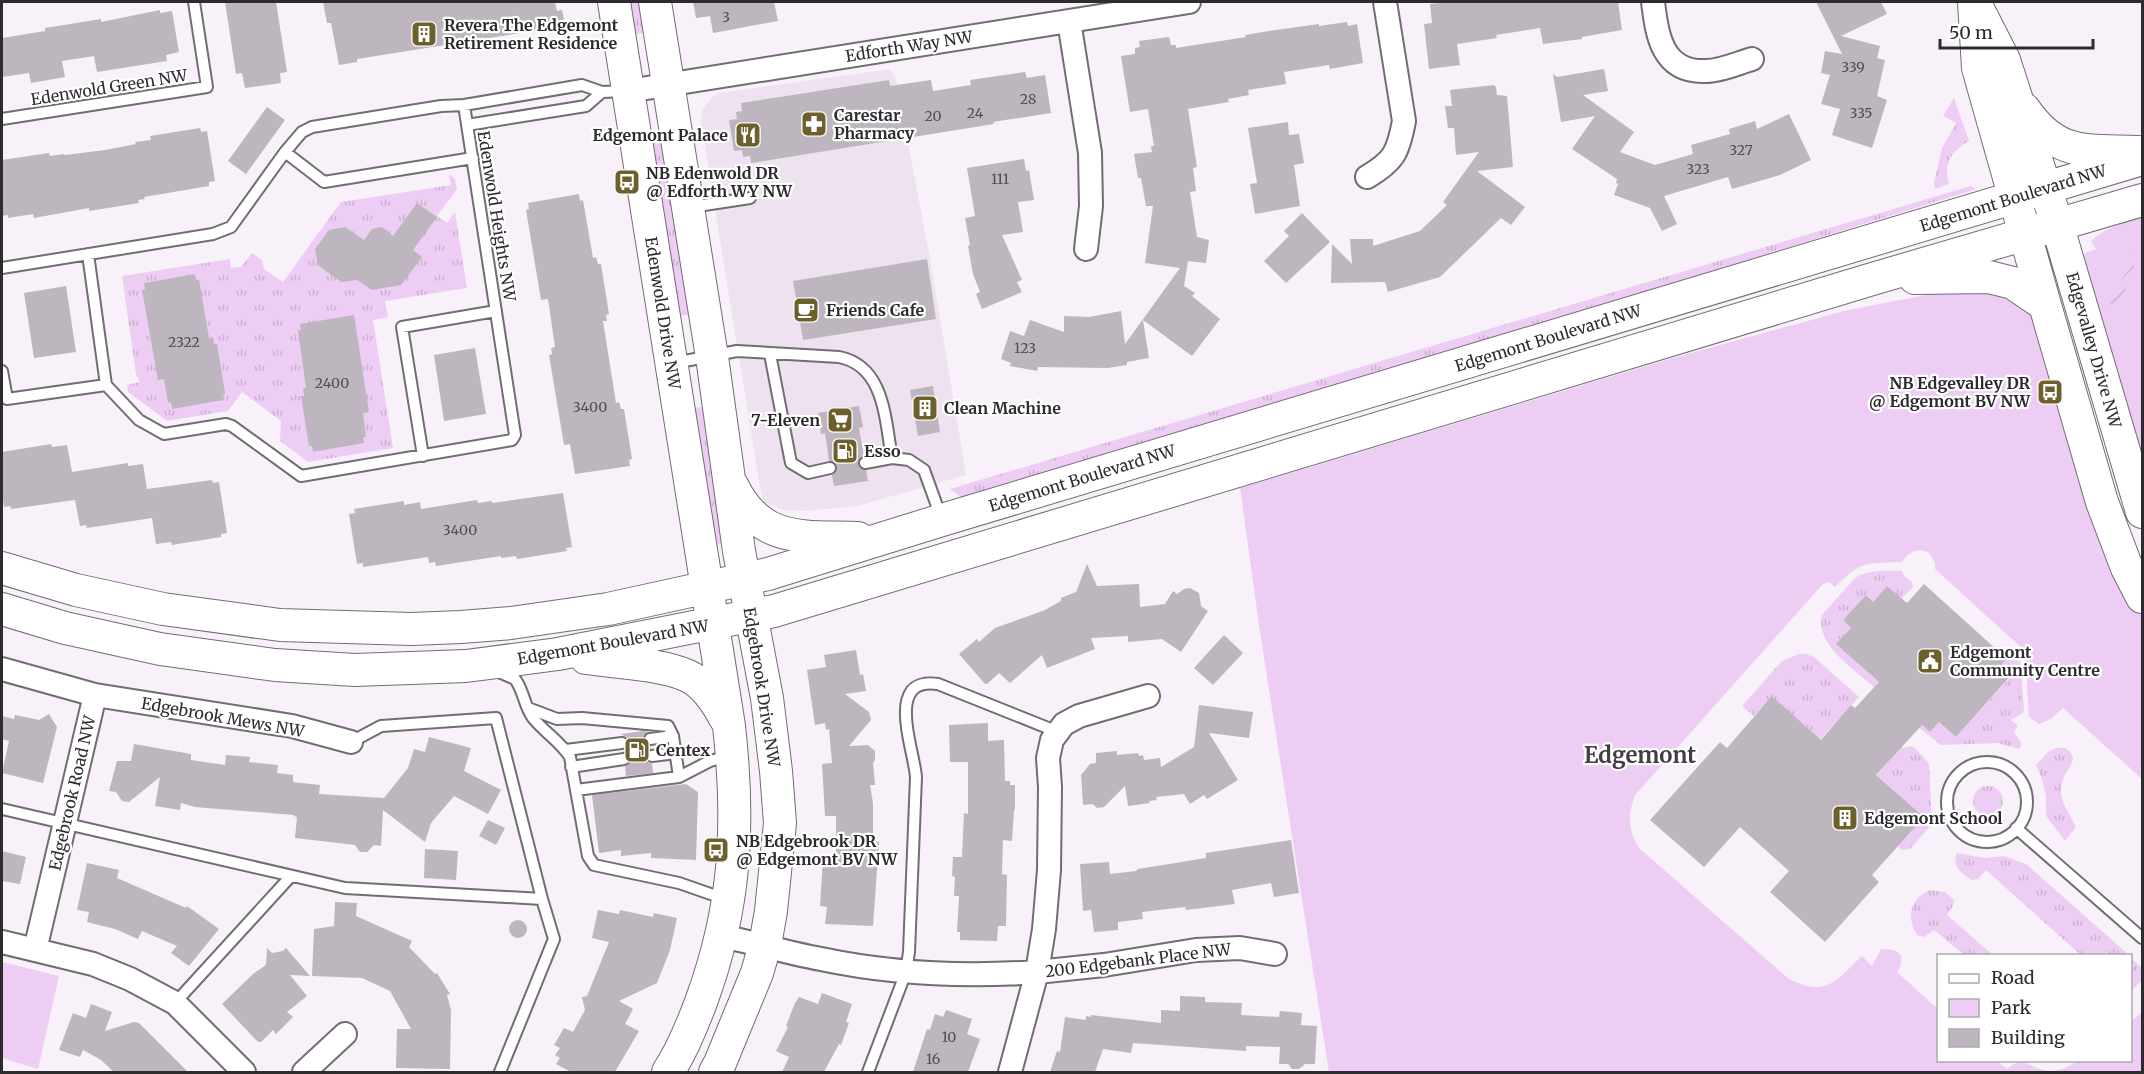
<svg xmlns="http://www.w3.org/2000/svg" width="2144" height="1074" font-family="Merriweather,serif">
	<defs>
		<pattern id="grass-tufts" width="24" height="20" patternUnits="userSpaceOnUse" patternTransform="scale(1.5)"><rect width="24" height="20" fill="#eecdf4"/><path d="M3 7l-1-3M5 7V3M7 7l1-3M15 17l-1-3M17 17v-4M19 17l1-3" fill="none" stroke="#ccb0d2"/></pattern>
		<pattern id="garden-furrows" width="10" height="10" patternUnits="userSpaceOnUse" patternTransform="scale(1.5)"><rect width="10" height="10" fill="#eecdf4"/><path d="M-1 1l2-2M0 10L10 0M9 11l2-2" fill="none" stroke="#ccb0d2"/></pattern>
	</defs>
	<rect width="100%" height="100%" fill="#f8f1f9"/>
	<path fill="#eee1f0" d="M890 69 896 79 930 259 966 475 857 506 805 511 784 510 763 502 759 481 701 122 702 111 712 97 719 93Z"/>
	<path fill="url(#grass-tufts)" d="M629 2H639L644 33 635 34Z
		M1954 98 1969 141C1951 151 1943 164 1949 184L1935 189 1934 183 1942 148 1956 123 1943 116Z
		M662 141 689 315 679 316 652 143Z
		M449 174 455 179 457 189 437 216 447 223 455 212 467 288 385 301 388 317 373 320 393 448 308 462 280 441 281 421 242 392 228 411 167 421 128 392 127 385 140 382 136 374 122 276 230 259 231 268 241 267 252 253 262 260 264 269 283 282 341 202 451 185Z
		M1971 186 1977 189 1469 346 1019 481 961 497 950 489Z
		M702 407 724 543 715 545 694 408Z
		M1902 571 1904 576 1912 582 1913 587 1901 599 1887 586 1873 602 1866 595 1843 620 1851 628 1837 644 1879 682 1874 687C1855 670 1814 644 1822 615L1855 578C1869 569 1886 571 1902 571Z
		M2014 651 2020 657 2024 712 2011 720 2018 726 2014 732C2017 738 2025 742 2019 749L1998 743 1941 745 1909 720 1912 717 1930 732 1939 722 1956 737 2013 674 2002 664Z
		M1799 654H1806L1814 657 1859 697 1818 742 1811 731 1772 697 1754 716 1742 706 1782 661Z
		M1911 746 1915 748 1929 764 1932 824 1910 849 1901 850 1898 846 1924 817 1882 780 1869 784 1901 747 1904 748Z
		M2056 748C2064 746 2072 750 2073 759 2072 766 2067 770 2064 777 2055 797 2068 810 2076 827L2065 841 2046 816V796L2042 779 2036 765 2048 752Z
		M1973 801a15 15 0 1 1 30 0a15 15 0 1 1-30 0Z
		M1957 853 1984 858 2004 856 2026 864 2129 955H2081L1986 870 1978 879 1972 880C1962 873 1951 867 1957 853Z
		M1930 890 1945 892 1954 900 1953 906 1947 915 1993 955H1964L1934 930 1924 937 1917 935C1906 918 1910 898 1930 890Z
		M2130 957 2142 968V980L2131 991Z"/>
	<path fill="#eecdf4" d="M2142 217V475L2084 259 2085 253 2096 249 2091 241C2106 227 2124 223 2142 217Z
		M1966 287 1999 290 2030 313 2044 347 2107 545 2142 615V779L2063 708 2051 719 2039 724 2029 717 2025 651 1935 569V563L1930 554C1919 546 1908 552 1902 562 1864 564 1862 560 1835 587L1829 582 1823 584 1636 794C1627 813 1628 831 1639 848L1789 979C1827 998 1835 981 1862 956L1872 966 1881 949C1900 949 1907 955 1897 972L1938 1009V1060L1997 1061 2007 1069C2022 1054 2031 1069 2049 1071 2061 1072 2069 1065 2079 1061 2089 1058 2119 1061 2130 1060L2131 1022 2142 1012V1072H1329L1260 632 1240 488 1680 356 1844 311Z
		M2 962 59 976 38 1069 2 1058Z"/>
	<path fill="url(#garden-furrows)" d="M2142 248V253L2136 256C2132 276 2129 293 2111 306V294L2120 287 2122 278 2131 268 2132 254Z"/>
	<path fill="#bdb6be" d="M225 2H276L287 72 280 73 281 83 245 88 242 73 236 74Z
		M323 2H555L557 11 562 10 566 29 540 33V30L357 59V62L339 65 331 23H327Z
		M693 2H774L778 21 713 33 710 16 696 18Z
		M1447 2H1618L1622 30 1582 37V39L1543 44 1540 28 1496 35 1497 38 1457 44 1460 65 1429 69 1424 24 1432 23 1430 4Z
		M1816 2H1881L1887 14 1841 36 1880 46 1877 58 1885 60 1877 96 1887 100 1872 148 1832 135 1840 109 1821 104 1830 75 1821 73 1825 51 1842 54Z
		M160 10V13L172 11 179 52 166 55 167 61 97 72 94 56 62 61 65 77 31 83 29 73 2 77V38L45 31V28L101 19V22Z
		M1347 22 1348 26 1357 24 1363 63 1330 69 1329 65 1284 72 1286 84 1248 90 1249 95 1228 99 1229 102 1188 109 1197 167 1193 168 1196 191 1190 192 1197 237 1209 240 1206 263 1188 261 1184 286 1195 293 1192 296 1220 319 1192 356 1143 320 1149 358 1127 362V365L1108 368 1038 367 1037 371 1010 366 1011 363 1001 359 1010 331 1024 336 1030 320 1064 332V316L1089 317 1121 311 1125 344 1180 268 1145 263 1153 206H1146L1141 178H1138L1134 154 1152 152 1151 146H1154L1148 109 1130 112 1121 56 1135 54V48L1140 47 1139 41 1169 37 1171 45H1176V48L1246 37 1245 35 1269 31 1319 24V26Z
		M1604 69 1608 91 1583 95 1634 132 1620 152 1655 165 1693 154 1691 145 1730 134 1729 129 1755 121 1757 129 1789 114 1811 160 1780 175 1732 189 1728 177 1664 196 1677 224 1662 231 1650 208 1614 195 1618 184 1616 183 1617 179 1572 149 1595 116 1561 122 1553 74 1557 77Z
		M1025 72 1027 78 1045 75 1051 113 993 122 994 124 751 163 750 156 743 157 742 150 734 151 729 120 737 119 736 112 742 111 741 103 889 80 890 86 931 80 933 91 971 85 970 80Z
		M1494 85 1496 87 1497 95 1507 96 1513 167 1477 171 1525 207 1511 225 1501 218 1440 277 1388 292 1385 282 1331 283 1332 244 1352 264 1350 239H1373V246L1420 231 1447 205 1443 202 1479 152 1456 155 1454 128H1448L1445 106H1452L1450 90Z
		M267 107 285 120 246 174 228 161Z
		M1288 122 1289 135 1299 134 1304 163 1294 165 1300 206 1255 214 1250 184 1257 183 1248 128Z
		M200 128 201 132 207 131 215 181 209 182V186L144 197 145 199 138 200 139 203 89 211V208L34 218 33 214 8 218V215L2 216V160L49 153 50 156 64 154 65 155 105 150 136 144 135 142 151 140 150 136Z
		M1024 159 1026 171 1029 170 1034 200 1018 202 1023 232 1002 235 1022 280 1017 282 1022 292 982 309 976 294 980 292 973 274 968 246 970 245 965 218 975 216 967 168Z
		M579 194 580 201 583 200 593 258 596 257 598 264H601L609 314 606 315 607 321H603L616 403 619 402 621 409H624L632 459 629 460 630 466 575 474 570 444 564 445 549 355 552 354 551 348 555 347 548 299 541 300 526 210 529 209 528 203Z
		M417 203 437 217 413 250 422 257 401 285 372 290 357 280 341 282 318 265 315 249 329 230 345 227 364 240 372 229 382 227 393 236Z
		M1302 213 1330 242 1286 283 1264 261 1289 236 1284 231Z
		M927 259 936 319 803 340 793 281Z
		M195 274 196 280H199L209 338 213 337 214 344H217L225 393 222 394 223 400 172 409 171 402 168 403 164 379 158 380 142 290 145 289 144 283Z
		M66 286 76 352 34 358 24 293Z
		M354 315 369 412 363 413 366 437H363L364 443 313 452 312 446H309L301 396H304L303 388H306L298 330H301L300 324Z
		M475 348 486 414 444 421 434 355Z
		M933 386 940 432 918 436 910 390Z
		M859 406 863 427 859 428 864 456 860 458 858 464 860 468 866 470 868 481 834 486 832 475 835 473 837 467 835 463 829 461 825 433 821 434 818 413Z
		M51 444 52 447 67 445 72 472 128 463V466L143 464 147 489 212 480 213 483 219 482 227 533 221 534V537L172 545 171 542 156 544 152 518 87 528 86 525 80 526 75 500 11 509 10 506 4 507 2 491V452Z
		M563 493 572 547 566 548 567 551 517 559 516 556 501 558V556L436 566 435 562 429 563 428 557 363 567V563L357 564 349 514 355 513 354 509 404 501V505L420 502 421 509 477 500 478 503 492 501V503Z
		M1087 564 1097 586 1139 584 1140 607 1165 604 1173 591 1177 594 1184 589 1190 588 1199 593 1201 606 1208 611 1181 652 1162 639 1128 642V636L1091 638 1095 649 1047 668 1042 655 1010 683 999 673 987 684H985L959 654 977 639 979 642 995 628 1045 610 1061 601V598L1076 592Z
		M1924 584 2007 659 2002 664 2013 673 1956 737 1939 722 1930 732 1922 725 1876 775 1924 817 1872 875 1879 882 1825 942 1770 892 1789 871 1740 827 1704 867 1650 820 1720 742 1727 748 1772 696 1821 740 1851 705 1855 708 1879 682 1836 644 1851 628 1843 620 1866 595 1873 602 1887 586 1907 603Z
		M1224 635 1243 653 1213 685 1194 668Z
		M856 650 860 675 863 674 866 691 845 694 869 712 871 720 849 746 868 745 875 751V760L873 763 875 785H870L873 803V841L879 842 873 926 825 924 827 907 820 906 823 857 836 858V816H825L822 764 832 763 829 729 826 730 825 723 815 725 807 670 826 667 824 655Z
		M1199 705 1253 712 1249 738 1209 733 1238 780 1207 799 1204 795 1190 804 1184 794 1156 797 1157 800 1149 801 1150 803 1128 806 1125 786 1104 807 1097 808 1093 804 1083 805 1081 775 1090 764 1096 763V753L1117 751V755L1138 753 1139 756 1143 755 1144 760 1160 758 1161 767 1194 747Z
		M49 714 57 727 43 783 2 773 9 741 2 739V716L14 719 15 715 39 720Z
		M988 723V741L1004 740 1005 781H1010V785H1015V810H1014L1012 841 1003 840 1002 874 1007 875 1006 926H998L997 941 960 940V932H957L959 896H954L955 877 952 876 953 857H962L964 813 968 814V762H950L949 725Z
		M643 731 648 732 643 736V741L651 749 645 753V758L649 763H652L653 773 626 776 625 766 629 764 631 758 629 754 623 752 629 746V743L628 738 621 734Z
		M429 737 471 748 464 771 501 790 488 814 454 796 431 823 425 842 383 810 381 846 374 845 367 852H360L355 845 295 838 297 817 294 816V815L195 807 181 803 180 810 155 806 160 777 129 802 122 801 116 792 109 791 117 761H131L134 744 191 754V760L225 765 226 755 250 757 249 762 278 765 277 773 293 775V782L320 785 319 794 384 798 408 768 414 749 425 752Z
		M686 784 698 792 696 860 651 858V853L621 856V850L599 853 592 795Z
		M488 820 505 828 496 845 479 836Z
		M1291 840 1299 893 1274 897 1271 883 1232 890 1235 904 1186 910 1185 907 1142 912 1143 919 1118 922V930L1094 932 1091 910 1083 911 1080 864 1109 862 1110 874 1136 871 1138 869 1206 858V853Z
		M425 849 458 851 456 880 424 878Z
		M2 851 26 857 20 884 2 881Z
		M87 863 119 870 117 878 186 908 187 906 219 929 189 966 171 953 177 946 142 931 138 939 115 929 87 922 89 912 77 910Z
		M335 902 357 903 356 916 412 941 409 947 435 974 437 973 450 994 447 995 451 1010 450 1069 396 1068 397 1029H411L390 991 362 978 312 976 314 929 334 926Z
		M598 910 619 914 620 910 653 917 654 913 677 918 670 950 657 983 619 1001 633 1009 625 1024 639 1031 615 1072H571L556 1064 560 1058 555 1055 560 1048 554 1045 564 1028 573 1032 585 1010 582 997 587 996 609 942 592 938Z
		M509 929a9 9 0 1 1 18 0a9 9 0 1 1-18 0Z
		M267 948 272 953 283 951 286 948 310 976 290 975 307 996 287 1012 293 1017 276 1034 273 1030 261 1042H258L222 1004 253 974 266 965Z
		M822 993 852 1004 846 1022 849 1023 841 1045 839 1044 824 1072H782L789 1057 776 1051 788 1027 786 1026 795 1003 799 997 818 1004Z
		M1180 996 1205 997V1002L1242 1003 1241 1015 1279 1017 1280 1011 1302 1013 1301 1025 1317 1026 1315 1064H1305L1299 1069H1292L1288 1064H1279L1280 1047 1246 1046V1051L1133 1043 1131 1053 1103 1049 1095 1072H1050L1057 1051 1060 1052 1065 1017 1086 1020V1016L1091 1017V1015L1161 1023V1010L1180 1011Z
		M91 1004 112 1012 105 1031 134 1022 139 1023 188 1072H114L101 1060 83 1050 80 1057 59 1050 73 1013 86 1018Z
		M946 1010 972 1019 967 1034 980 1039 968 1072H913L927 1029 930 1030 935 1014 943 1017Z"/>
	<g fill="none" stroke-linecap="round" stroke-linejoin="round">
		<g stroke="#726c73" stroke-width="14">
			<path id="lane" d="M2 119 207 87 194 2
				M467 125 586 106 602 92
				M285 152 324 182 473 158
				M691 207 750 198
				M88 254 106 385
				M2 268 213 234 231 227 285 152 302 132 312 127 441 106 464 105 582 85 602 92 625 91
				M770 354 791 463 808 473 830 468
				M674 363 737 351 839 357C885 366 885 420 892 458L909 460 924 470 941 517
				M2 371 7 399 106 385 139 420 164 434 226 424 232 426 301 476 512 440 515 435 464 105
				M423 456 402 327 496 311
				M865 463 892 458
				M499 672 515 679C524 691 524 706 533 718 544 732 561 742 570 757L588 856 594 865 679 883 725 899
				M528 708 557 719 582 718 668 726 673 736 679 777
				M650 739 673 736
				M351 742 381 726 496 718 542 899 554 939 500 1072
				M566 750 622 743
				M652 756 676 753
				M1947 802a40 40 0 1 1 80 0a40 40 0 1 1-80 0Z
				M571 767 624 759
				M576 790 679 777 710 761 729 756
				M2 809 345 888 542 899
				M2016 828 2142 938
				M175 1003 291 876
				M868 1072 906 972 909 952 916 777C914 749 884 676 938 684L1058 732"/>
		</g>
		<g stroke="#726c73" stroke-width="26">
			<path id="street" d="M1653 2C1657 35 1662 73 1706 71 1721 71 1738 63 1752 59
				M1069 21 1090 153 1091 206 1086 249
				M628 91 1189 2
				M1367 177C1394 161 1398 153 1404 121L1385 2
				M2 669 95 695 35 950
				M95 695 292 726 351 742
				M1148 696 1079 716 1064 724 1052 740 1048 758 1050 787 1049 870 1044 929 1037 972 1104 965 1196 950 1240 948 1275 954
				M722 936C755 943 788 953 821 959 892 974 965 977 1037 972L1010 1072
				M2 942 93 964 130 979 175 1003 244 1072
				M304 1072 345 1034"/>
		</g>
		<g stroke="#726c73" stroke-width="34">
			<path id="secondary" d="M614 2 729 726C740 825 736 907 701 1002 692 1026 682 1051 668 1072
				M655 2 712 357 739 551 767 698 776 771 780 823 771 911 765 945 757 973 720 1063 715 1072
				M1974 2 1978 68 2045 305 2102 502 2127 568 2142 597
				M1979 11 2004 60 2057 224 2142 512
				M2024 109C2057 157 2086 150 2138 152
				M1915 278 1989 277 2013 283 2045 305
				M732 485C760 544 803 536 858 538
				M2 568 76 590 163 609 280 625 411 629 461 627 511 623 608 609 768 574 942 520 2142 159
				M2 609 65 628 160 649 275 665 355 670 466 666 558 654 774 611 1869 280 2142 200
				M586 658C615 662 662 664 688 676 705 684 716 701 725 718"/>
		</g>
		<use href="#lane" stroke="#fff" stroke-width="10"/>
		<use href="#street" stroke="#fff" stroke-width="22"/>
		<use href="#secondary" stroke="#fff" stroke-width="32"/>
	</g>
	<defs>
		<g id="building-square" transform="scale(1.35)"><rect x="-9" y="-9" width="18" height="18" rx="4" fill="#6d602d" stroke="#fff"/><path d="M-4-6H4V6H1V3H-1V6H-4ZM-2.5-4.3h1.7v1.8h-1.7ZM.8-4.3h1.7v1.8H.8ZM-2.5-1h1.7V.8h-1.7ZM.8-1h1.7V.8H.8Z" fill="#fff"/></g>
		<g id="pharmacy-square" transform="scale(1.35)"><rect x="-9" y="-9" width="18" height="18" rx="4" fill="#6d602d" stroke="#fff"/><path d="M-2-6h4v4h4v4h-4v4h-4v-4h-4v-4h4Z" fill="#fff"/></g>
		<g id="restaurant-square" transform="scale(1.35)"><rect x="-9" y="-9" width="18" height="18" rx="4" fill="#6d602d" stroke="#fff"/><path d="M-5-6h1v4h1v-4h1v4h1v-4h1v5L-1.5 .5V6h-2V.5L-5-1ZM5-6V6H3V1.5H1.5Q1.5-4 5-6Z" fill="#fff"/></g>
		<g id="bus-square" transform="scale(1.35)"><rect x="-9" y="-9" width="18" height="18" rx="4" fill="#6d602d" stroke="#fff"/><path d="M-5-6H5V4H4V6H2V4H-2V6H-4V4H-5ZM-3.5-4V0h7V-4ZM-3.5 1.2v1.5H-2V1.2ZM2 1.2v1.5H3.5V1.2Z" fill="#fff"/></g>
		<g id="cafe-square" transform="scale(1.35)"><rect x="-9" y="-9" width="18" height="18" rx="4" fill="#6d602d" stroke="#fff"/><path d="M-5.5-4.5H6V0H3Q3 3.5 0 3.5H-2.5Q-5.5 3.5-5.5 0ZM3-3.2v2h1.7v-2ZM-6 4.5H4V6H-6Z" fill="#fff"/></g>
		<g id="supermarket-square" transform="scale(1.35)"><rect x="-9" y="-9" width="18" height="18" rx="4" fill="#6d602d" stroke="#fff"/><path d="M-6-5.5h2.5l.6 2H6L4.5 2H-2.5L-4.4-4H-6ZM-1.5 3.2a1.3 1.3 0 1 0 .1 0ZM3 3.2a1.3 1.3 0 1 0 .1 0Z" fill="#fff"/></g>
		<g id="fuel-square" transform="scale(1.35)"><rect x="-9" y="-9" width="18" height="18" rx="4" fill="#6d602d" stroke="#fff"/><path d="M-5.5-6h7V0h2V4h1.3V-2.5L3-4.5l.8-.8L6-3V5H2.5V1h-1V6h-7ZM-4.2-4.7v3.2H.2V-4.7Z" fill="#fff"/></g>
		<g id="civic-square" transform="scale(1.35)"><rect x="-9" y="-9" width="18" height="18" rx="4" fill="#6d602d" stroke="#fff"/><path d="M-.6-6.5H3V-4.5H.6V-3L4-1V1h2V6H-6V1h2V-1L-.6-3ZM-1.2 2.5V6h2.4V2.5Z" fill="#fff"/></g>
	</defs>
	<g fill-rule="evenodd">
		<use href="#building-square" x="424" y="34"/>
		<use href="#pharmacy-square" x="814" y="124"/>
		<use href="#restaurant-square" x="748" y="135"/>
		<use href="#bus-square" x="627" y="182"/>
		<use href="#cafe-square" x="806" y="310"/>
		<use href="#bus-square" x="2050" y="392"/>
		<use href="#building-square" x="925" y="408"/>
		<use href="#supermarket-square" x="840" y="420"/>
		<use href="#fuel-square" x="845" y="451"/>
		<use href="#civic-square" x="1930" y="661"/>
		<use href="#fuel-square" x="637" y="750"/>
		<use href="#building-square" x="1845" y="818"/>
		<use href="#bus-square" x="716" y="850"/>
	</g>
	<g text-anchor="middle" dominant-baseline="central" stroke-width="4.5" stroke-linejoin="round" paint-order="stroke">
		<g font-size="14" fill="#514e52">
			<text x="726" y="17">3</text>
			<text x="1853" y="67">339</text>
			<text x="1028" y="99">28</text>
			<text x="975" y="113">24</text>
			<text x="1861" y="113">335</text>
			<text x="933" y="116">20</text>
			<text x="1741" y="150">327</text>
			<text x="1698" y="169">323</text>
			<text x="1000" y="179">111</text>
			<text x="184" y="342">2322</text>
			<text x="1025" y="348">123</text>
			<text x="332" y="383">2400</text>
			<text x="590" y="407">3400</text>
			<text x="460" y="530">3400</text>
			<text x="949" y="1037">10</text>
			<text x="933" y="1059">16</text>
		</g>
		<g font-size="16" font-weight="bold" fill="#2d2b2e" stroke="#fff" text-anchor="start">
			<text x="444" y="25">Revera The Edgemont<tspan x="444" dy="18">Retirement Residence</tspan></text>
			<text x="834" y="115">Carestar<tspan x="834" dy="18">Pharmacy</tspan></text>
			<text x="728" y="135" text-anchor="end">Edgemont Palace</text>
			<text x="646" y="173">NB Edenwold DR<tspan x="646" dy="18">@ Edforth WY NW</tspan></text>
			<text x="826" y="310">Friends Cafe</text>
			<text x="2030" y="383" text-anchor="end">NB Edgevalley DR<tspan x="2030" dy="18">@ Edgemont BV NW</tspan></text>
			<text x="944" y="408">Clean Machine</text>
			<text x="820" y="420" text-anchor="end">7-Eleven</text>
			<text x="864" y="451">Esso</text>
			<text x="1950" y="652">Edgemont<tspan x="1950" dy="18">Community Centre</tspan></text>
			<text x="656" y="750">Centex</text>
			<text x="1864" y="818">Edgemont School</text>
			<text x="736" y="841">NB Edgebrook DR<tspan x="736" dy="18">@ Edgemont BV NW</tspan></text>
		</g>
		<g font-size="16" fill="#2d2b2e" stroke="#fff">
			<text transform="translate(909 46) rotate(-9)">Edforth Way NW</text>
			<text transform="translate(109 87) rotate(-9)">Edenwold Green NW</text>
			<text transform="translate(2013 198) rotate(-17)">Edgemont Boulevard NW</text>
			<text transform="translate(497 216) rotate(81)">Edenwold Heights NW</text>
			<text transform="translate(663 313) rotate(81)">Edenwold Drive NW</text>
			<text transform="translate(1548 338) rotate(-17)">Edgemont Boulevard NW</text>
			<text transform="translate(2094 350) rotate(74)">Edgevalley Drive NW</text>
			<text transform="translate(1082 478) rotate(-17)">Edgemont Boulevard NW</text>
			<text transform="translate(613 642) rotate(-10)">Edgemont Boulevard NW</text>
			<text transform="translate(762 687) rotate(81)">Edgebrook Drive NW</text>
			<text transform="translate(223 717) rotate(10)">Edgebrook Mews NW</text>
			<text transform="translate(72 793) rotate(-77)">Edgebrook Road NW</text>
			<text transform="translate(1138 960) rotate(-7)">200 Edgebank Place NW</text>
		</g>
		<g font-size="22" font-weight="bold" fill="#423d43" stroke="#fff">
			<text x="1640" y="755">Edgemont</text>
		</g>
	</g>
	<rect width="2144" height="1074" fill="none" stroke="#2d2b2e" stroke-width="6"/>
	<rect x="1937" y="954" width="195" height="108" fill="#ffffff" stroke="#abaaab" stroke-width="1.5"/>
	<rect x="1949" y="974" width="30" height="9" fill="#ffffff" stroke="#abaaab" stroke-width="1.5"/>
	<text x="1991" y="984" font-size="18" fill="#2d2b2e">Road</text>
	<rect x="1949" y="999" width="30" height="18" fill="#eecdf4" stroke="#abaaab" stroke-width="1.5"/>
	<text x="1991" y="1014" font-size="18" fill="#2d2b2e">Park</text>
	<rect x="1949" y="1029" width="30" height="18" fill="#bdb6be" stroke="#abaaab" stroke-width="1.5"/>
	<text x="1991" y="1044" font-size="18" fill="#2d2b2e">Building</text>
	<path d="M1940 39v9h153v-9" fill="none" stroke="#2d2b2e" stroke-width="3"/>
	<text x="1949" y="39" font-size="18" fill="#2d2b2e" stroke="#ffffff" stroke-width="4.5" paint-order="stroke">50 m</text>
</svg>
